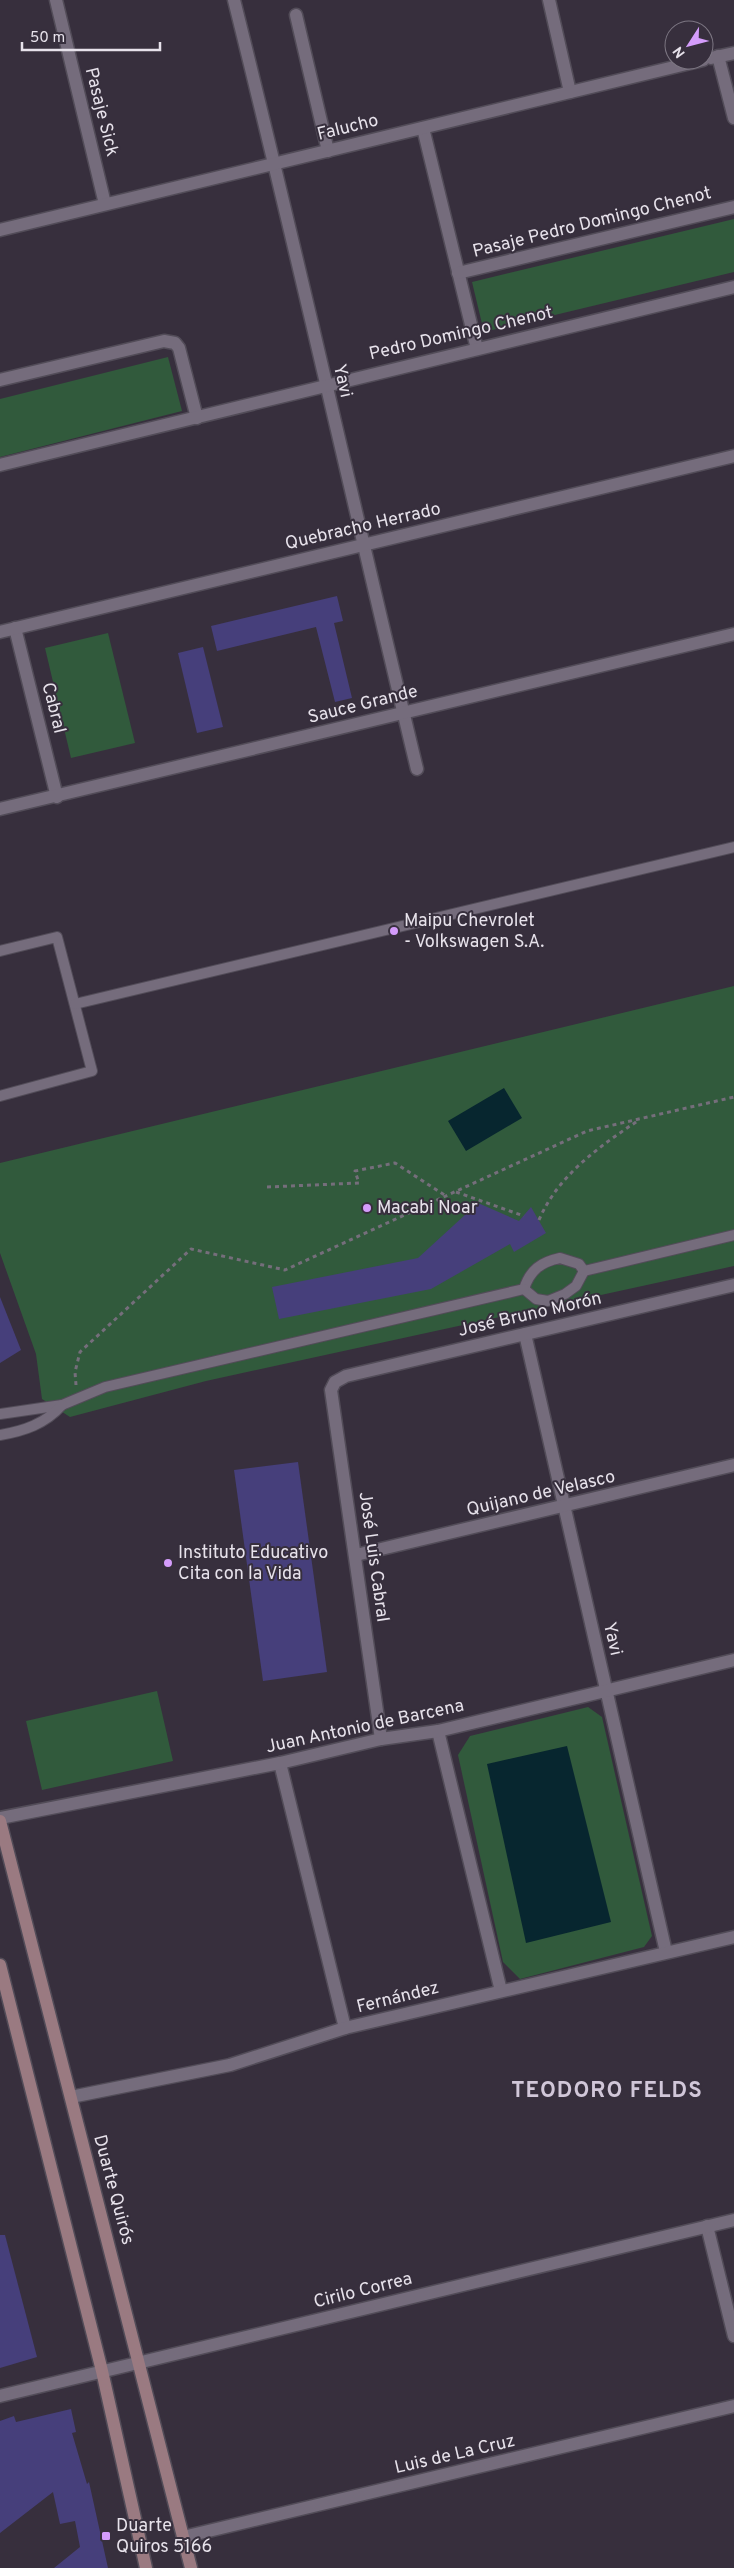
<svg xmlns="http://www.w3.org/2000/svg" width="734" height="2568" viewBox="0 0 734 2568" font-family="Overpass,sans-serif">
	<rect width="100%" height="100%" fill="#372f3d"/>
	<g fill="#315a3c">
		<polygon points="734,219 734,272 484,332 472,282"/>
		<polygon points="168,357 182,411 0,457 0,399"/>
		<polygon points="108,633 135,743 71,758 45,648"/>
		<polygon points="734,986 734,1266 206,1381 70,1417 42,1399 36,1354 0,1253 0,1163"/>
		<polygon points="157,1691 173,1761 42,1790 26,1721"/>
		<polygon points="588,1707 602,1717 652,1936 644,1947 520,1979 503,1962 458,1755 470,1736"/>
	</g>
	<g fill="#07262f">
		<polygon points="504,1088 522,1118 466,1151 448,1121"/>
		<polygon points="567,1746 611,1922 526,1943 487,1764"/>
	</g>
	<g fill="#463f7b">
		<polygon points="337,596 343,621 334,623 352,698 335,702 316,627 217,651 211,626"/>
		<polygon points="203,647 223,727 197,733 178,653"/>
		<polygon points="478,1203 519,1221 531,1207 546,1233 514,1252 510,1244 431,1289 279,1319 272,1287 418,1258"/>
		<polygon points="0,1297 21,1350 0,1363"/>
		<polygon points="298,1462 327,1672 263,1681 234,1470"/>
		<polygon points="0,2235 5,2235 37,2357 0,2368"/>
		<polygon points="71,2409 76,2432 72,2433 87,2484 89,2482 108,2568 54,2568 80,2547 75,2521 60,2524 53,2492 0,2533 0,2421 14,2416 16,2422"/>
	</g>
	<g fill="none" stroke-linecap="round" stroke-linejoin="round">
		<g stroke="#524c58" stroke-width="12">
			<g id="service">
				<polyline points="0,951 57,937 92,1071 0,1096"/>
				<polyline points="75,1004 734,847"/>
				<path d="M560,1258L579,1264L584,1271L576,1286L565,1294L548,1301L536,1299L524,1289C530,1270 541,1262 560,1258Z"/>
				<polyline points="584,1271 734,1235"/>
				<polyline points="0,1414 62,1405 105,1387 524,1289"/>
				<path d="M0,1435C24,1431 45,1424 62,1405"/>
			</g>
		</g>
		<g stroke="#524c58" stroke-width="15">
			<g id="minor">
				<polyline points="56,0 105,204"/>
				<path d="M234,0C298,255 355,513 417,769"/>
				<polyline points="549,0 570,92"/>
				<polyline points="296,15 328,151"/>
				<polyline points="718,56 734,118"/>
				<polyline points="711,58 734,53"/>
				<polyline points="423,128 477,349"/>
				<polyline points="0,230 703,60"/>
				<polyline points="458,273 734,207"/>
				<polyline points="0,380 164,341 175,343 179,348 197,418"/>
				<polyline points="0,465 734,287"/>
				<polyline points="15,628 57,797"/>
				<polyline points="0,632 734,456"/>
				<polyline points="0,809 734,634"/>
				<polyline points="525,1334 666,1952"/>
				<polyline points="356,1555 734,1465"/>
				<polyline points="438,1731 501,1991"/>
				<polyline points="381,1739 331,1390 335,1382 346,1376 734,1285"/>
				<polyline points="280,1763 345,2028"/>
				<polyline points="0,1818 280,1763 381,1739 438,1731 734,1660"/>
				<polyline points="71,2097 230,2065 345,2028 734,1937"/>
				<polyline points="707,2226 734,2336"/>
				<polyline points="0,2396 734,2220"/>
				<polyline points="183,2537 734,2406"/>
			</g>
		</g>
		<g stroke="#524c58" stroke-width="15">
			<g id="secondary">
				<polyline points="0,1821 191,2568"/>
				<polyline points="0,1965 102,2371 146,2568"/>
			</g>
		</g>
		<g stroke="#756e7b" stroke-width="3" stroke-dasharray="4 4" stroke-linecap="butt">
			<polyline points="267,1187 359,1183 355,1171 395,1163 446,1196"/>
			<polyline points="456,1192 524,1216"/>
			<path d="M539,1220C558,1175 600,1146 639,1120"/>
			<polyline points="76,1385 75,1372 80,1352 191,1249 285,1270 587,1131 734,1097"/>
		</g>
		<use href="#service" stroke="#756c7c" stroke-width="10"/>
		<use href="#minor" stroke="#756c7c" stroke-width="12"/>
		<use href="#secondary" stroke="#9a7a81" stroke-width="12"/>
	</g>
	<g fill="#d49cfb" stroke="#372f3d" stroke-width="2">
		<circle cx="394" cy="931" r="5"/>
		<circle cx="367" cy="1208" r="5"/>
		<circle cx="168" cy="1563" r="5"/>
		<rect x="101" y="2531" width="10" height="10" rx="2.5"/>
	</g>
	<g text-anchor="middle" dominant-baseline="central" stroke-width="4" stroke-linejoin="round" paint-order="stroke">
		<g font-size="18" fill="#e7e2eb" stroke="#372f3d">
			<text transform="translate(101 112) rotate(76)">Pasaje Sick</text>
			<text transform="translate(348 128) rotate(-14)">Falucho</text>
			<text transform="translate(592 223) rotate(-14)">Pasaje Pedro Domingo Chenot</text>
			<text transform="translate(461 334) rotate(-13)">Pedro Domingo Chenot</text>
			<text transform="translate(342 381) rotate(77)">Yavi</text>
			<text transform="translate(363 527) rotate(-13)">Quebracho Herrado</text>
			<text transform="translate(363 705) rotate(-14)">Sauce Grande</text>
			<text transform="translate(53 708) rotate(76)">Cabral</text>
			<text transform="translate(530 1315) rotate(-13)">José Bruno Morón</text>
			<text transform="translate(541 1494) rotate(-13)">Quijano de Velasco</text>
			<text transform="translate(373 1557) rotate(82)">José Luis Cabral</text>
			<text transform="translate(612 1639) rotate(77)">Yavi</text>
			<text transform="translate(365 1727) rotate(-12)">Juan Antonio de Barcena</text>
			<text transform="translate(398 1998) rotate(-14)">Fernández</text>
			<text transform="translate(113 2190) rotate(75)">Duarte Quirós</text>
			<text transform="translate(363 2291) rotate(-14)">Cirilo Correa</text>
			<text transform="translate(455 2455) rotate(-13)">Luis de La Cruz</text>
		</g>
		<g font-size="18" fill="#e7e2eb" stroke="#372f3d" text-anchor="start">
			<text x="404" y="921">Maipu Chevrolet<tspan x="404" dy="21">- Volkswagen S.A.</tspan></text>
			<text x="377" y="1208">Macabi Noar</text>
			<text x="178" y="1553">Instituto Educativo<tspan x="178" dy="21">Cita con la Vida</tspan></text>
			<text x="116" y="2526">Duarte<tspan x="116" dy="21">Quiros 5166</tspan></text>
		</g>
		<g font-size="22" font-weight="bold" letter-spacing="1" fill="#d1c7d9" stroke="#372f3d">
			<text x="607" y="2091">TEODORO FELDS</text>
		</g>
	</g>
	<g transform="translate(689 45) rotate(234)"><circle r="24" fill="#372f3d" stroke="#7d7783"/>
	<path d="M0-4L9 19L0 12L-9 19Z" fill="#d49cfb"/>
	<text y="-8" font-size="14" font-weight="bold" text-anchor="middle" fill="#e7e2eb">N</text>
	</g>
	<path d="M22 42v8h138v-8" fill="none" stroke="#e7e2eb" stroke-width="2.5"/>
	<text x="30" y="42" font-size="15" fill="#e7e2eb" stroke="#372f3d" stroke-width="4" paint-order="stroke">50 m</text>
</svg>
